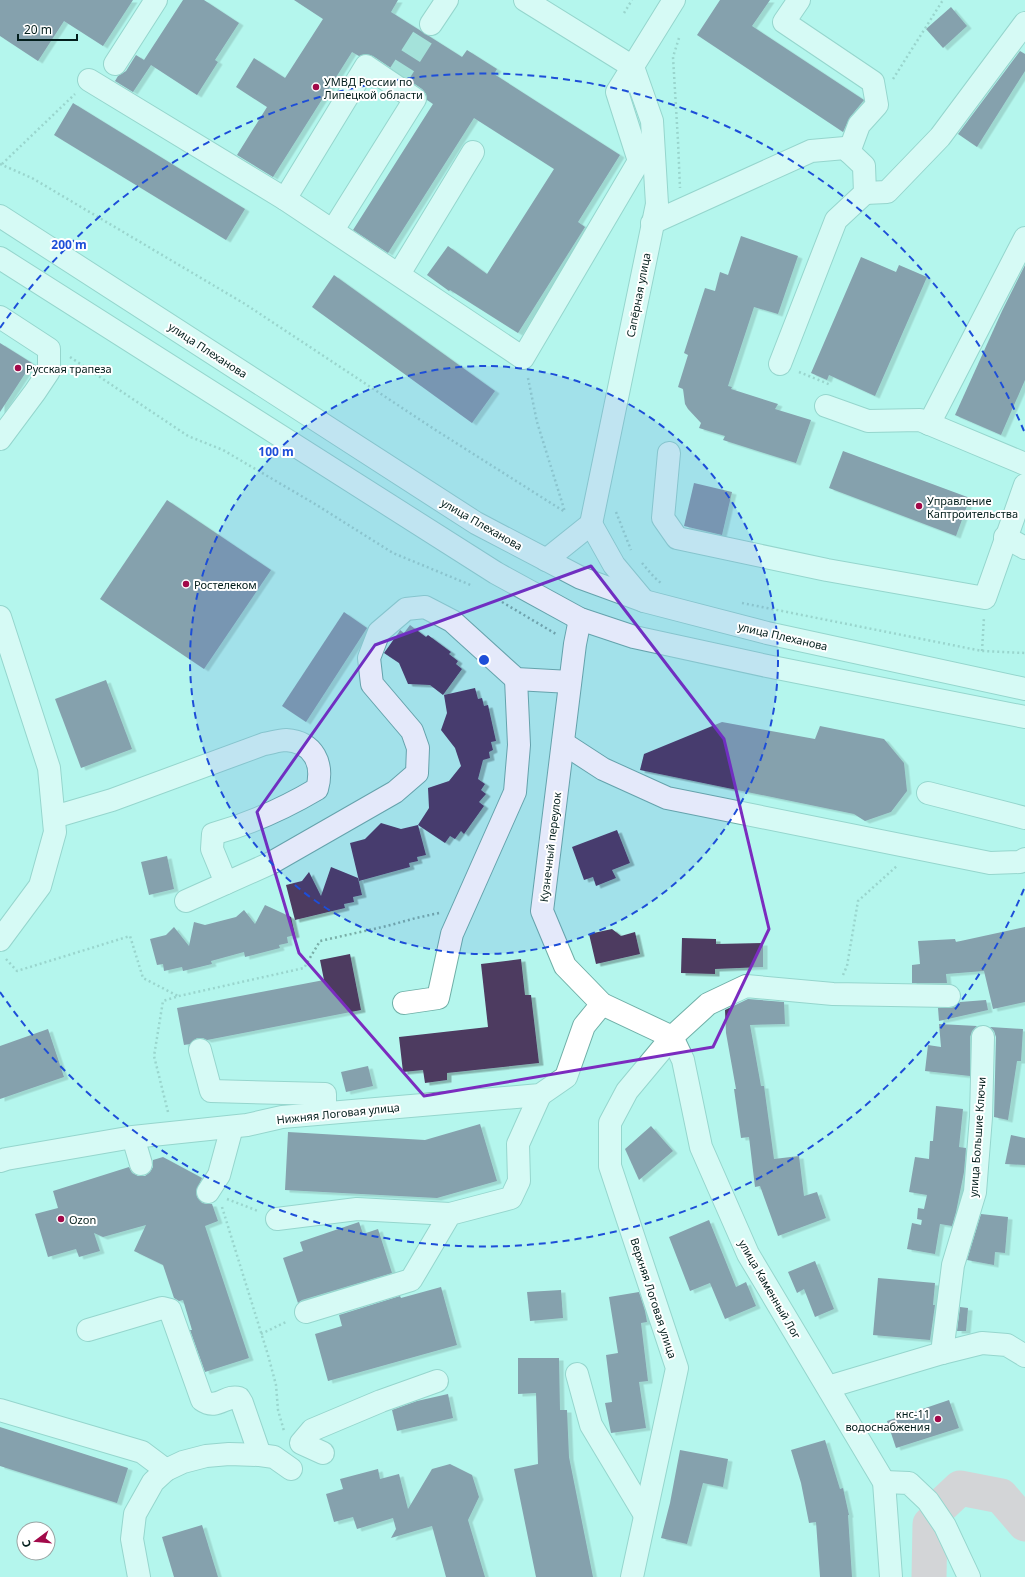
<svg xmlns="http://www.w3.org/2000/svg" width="1025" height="1577" viewBox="0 0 1025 1577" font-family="'Noto Sans',sans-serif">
	<defs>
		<filter id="shadow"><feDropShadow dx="4.5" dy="2.5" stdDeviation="0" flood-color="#0004"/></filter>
	</defs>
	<rect width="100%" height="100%" fill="#b4f6ed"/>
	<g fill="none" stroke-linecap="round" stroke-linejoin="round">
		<g stroke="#f8adbc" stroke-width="35">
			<polyline points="942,1505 960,1488 1001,1496 1025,1524"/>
			<polyline points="929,1577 930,1524"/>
		</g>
	</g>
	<g fill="#4d3a60" filter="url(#shadow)">
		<polygon points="0,0 133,0 103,46 64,21 38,61 0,36"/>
		<polygon points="183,0 204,0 239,23 215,60 218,62 197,95 151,65 133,92 115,81 118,76 126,71 136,55 144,60"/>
		<polygon points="294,0 398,0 391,12 462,57 467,50 497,69 494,74 620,155 578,222 585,227 518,333 450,290 449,291 427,275 448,246 487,274 554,169 474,118 388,253 353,230 433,104 427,100 426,94 422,89 373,56 366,54 359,56 352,52 273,177 237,155 267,107 236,87 254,58 285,78 323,19"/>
		<polygon points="720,0 770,0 752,26 864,100 850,117 843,132 697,35"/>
		<polygon points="951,7 967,26 943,48 926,29"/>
		<polygon points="1020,51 1025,54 1025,71 977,147 958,134"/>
		<polygon points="73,103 245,209 226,240 54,135"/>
		<polygon points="741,236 798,256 778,314 754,307 728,386 732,387 731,389 778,404 775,409 811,420 796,463 723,440 725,436 699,428 701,423 688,409 685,404 683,389 678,387 688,355 684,353 705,288 715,291 720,272 728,275"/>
		<polygon points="861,257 896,272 899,265 927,277 875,396 829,375 827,380 811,373"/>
		<polygon points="1025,265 1025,380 1001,435 955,415 1002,311"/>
		<polygon points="334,275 495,391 472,423 312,307"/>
		<polygon points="0,343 32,363 0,412"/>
		<polygon points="843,451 970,498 956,536 829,488"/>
		<polygon points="694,483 732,492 722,535 684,526"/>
		<polygon points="167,500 271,570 204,669 100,599"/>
		<polygon points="344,612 367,628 306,722 282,706"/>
		<polygon points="410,625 426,637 428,635 451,652 449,654 458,661 456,664 462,669 443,695 430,685 408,684 399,663 384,653 399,632 400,630 404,633"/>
		<polygon points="106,680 132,749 81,768 55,699"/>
		<polygon points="475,688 478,699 482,698 484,706 488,705 496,741 491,742 493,750 489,752 490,758 483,760 478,779 485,784 481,790 486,794 479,802 484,806 464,834 461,831 455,839 450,836 445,843 418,825 429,808 428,788 449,781 461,766 455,748 441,730 447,713 444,695"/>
		<polygon points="722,722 815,739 820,726 884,739 904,763 907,791 891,812 865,821 854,814 640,770 644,754"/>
		<polygon points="381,823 401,829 418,825 426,855 417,857 418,861 409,863 410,867 359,881 350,843 365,839"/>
		<polygon points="617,830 630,863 612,870 616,878 596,886 593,877 584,880 572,847"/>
		<polygon points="167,856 174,889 149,895 141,862"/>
		<polygon points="331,867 358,878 362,895 353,897 354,902 344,904 345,908 295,920 286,885 302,881 309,872 321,896"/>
		<polygon points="265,905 291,917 295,935 287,937 288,943 279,945 280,948 245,957 244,952 211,961 212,964 183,971 182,967 164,971 163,964 157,965 150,939 166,935 174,927 189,946 194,922 205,925 236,917 244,910 255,924"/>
		<polygon points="1025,927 1025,1002 993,1009 984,971 946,974 947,983 912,983 912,965 920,964 918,941 955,939 956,942"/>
		<polygon points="612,929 621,936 635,932 640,954 596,964 589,934"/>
		<polygon points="682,938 716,939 716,944 763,943 763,967 715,969 715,974 681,973"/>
		<polygon points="350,954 361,1010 207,1040 203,1038 197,1038 190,1044 184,1045 177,1008 324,980 320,960"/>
		<polygon points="521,959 525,995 531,995 539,1063 447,1073 447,1080 425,1083 423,1070 403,1072 399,1037 488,1027 481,964"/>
		<polygon points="748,999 784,1002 785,1024 750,1025 761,1086 764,1086 774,1159 799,1156 804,1196 817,1192 826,1218 778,1236 760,1186 755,1187 749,1137 741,1138 734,1089 736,1089 726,1033 725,1010"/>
		<polygon points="986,1000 988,1010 939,1021 938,1008 955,1007 960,1002"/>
		<polygon points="939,1024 977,1026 972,1031 970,1037 970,1076 925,1071 928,1045 941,1047"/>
		<polygon points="990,1027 1023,1029 1021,1061 1017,1061 1008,1120 994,1117 996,1037 994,1031"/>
		<polygon points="48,1029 64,1077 0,1099 0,1046"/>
		<polygon points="368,1066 373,1086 346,1092 341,1072"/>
		<polygon points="936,1106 963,1109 959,1147 966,1148 964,1172 956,1212 952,1226 940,1224 935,1254 907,1249 912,1223 921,1225 922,1220 917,1219 918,1208 924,1209 927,1195 909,1192 915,1157 929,1159 930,1141 933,1141"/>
		<polygon points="480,1124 497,1181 437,1198 285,1190 288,1132 425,1140"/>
		<polygon points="651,1126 673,1151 639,1180 625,1149"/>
		<polygon points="1011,1135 1025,1138 1025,1165 1005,1164"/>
		<polygon points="163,1157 202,1178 196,1191 197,1197 202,1203 207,1204 212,1204 218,1221 205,1226 249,1358 205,1372 190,1330 192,1330 183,1300 179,1301 174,1298 163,1265 134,1251 146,1225 103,1237 94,1233 100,1251 79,1257 76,1249 48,1257 35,1214 58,1208 53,1191 129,1167 132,1173 138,1176 145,1176 150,1172 153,1167 153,1160"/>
		<polygon points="981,1214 1008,1217 1005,1253 995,1252 994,1265 967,1260"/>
		<polygon points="709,1220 736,1287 746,1282 756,1306 725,1319 710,1283 690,1291 669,1237"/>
		<polygon points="359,1222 363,1234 378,1229 392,1273 302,1300 298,1303 283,1258 303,1251 300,1242"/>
		<polygon points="815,1261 834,1309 815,1317 804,1289 797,1293 788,1272"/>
		<polygon points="878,1278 935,1283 933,1305 935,1305 930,1340 873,1335"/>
		<polygon points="441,1287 457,1345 328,1381 315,1334 342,1326 339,1315 400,1296 401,1298"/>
		<polygon points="561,1290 563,1318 530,1321 527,1292"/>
		<polygon points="639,1292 645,1311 647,1322 641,1323 648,1381 639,1382 646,1428 611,1433 605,1403 612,1402 606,1355 618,1353 609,1297"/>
		<polygon points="960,1307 968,1308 966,1331 957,1331"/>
		<polygon points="518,1358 559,1358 560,1410 567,1410 569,1457 593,1577 536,1577 514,1469 538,1464 536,1393 518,1394"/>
		<polygon points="448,1394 453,1418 397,1431 392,1410 417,1401"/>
		<polygon points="949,1400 959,1428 896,1448 887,1421"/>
		<polygon points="0,1427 128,1468 117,1503 0,1466"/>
		<polygon points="825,1440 840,1489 843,1488 849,1515 848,1515 852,1577 820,1577 816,1522 809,1523 801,1483 791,1450"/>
		<polygon points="680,1450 728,1459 723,1487 703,1483 687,1544 661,1538 670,1503"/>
		<polygon points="450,1464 472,1475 479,1497 468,1520 485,1577 446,1577 432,1526 391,1538 396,1529 393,1518 357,1529 353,1517 334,1522 326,1494 343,1489 340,1479 378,1469 380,1479 399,1474 408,1509 432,1469"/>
		<polygon points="202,1525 218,1577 174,1577 162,1537"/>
	</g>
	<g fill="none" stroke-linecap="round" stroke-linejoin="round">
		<polyline stroke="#91cbc3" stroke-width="22" stroke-dasharray="22 11" stroke-linecap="butt" points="393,84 431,24"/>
		<g stroke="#6fafa7" stroke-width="24">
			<g id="minor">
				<polyline points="525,0 633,67"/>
				<polyline points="799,0 784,22 873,82 877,105 859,125 849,152"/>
				<polyline points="431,24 447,0"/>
				<polyline points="115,64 156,0"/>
				<polyline points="89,80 285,199 523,358 639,161 617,92 674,0"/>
				<polyline points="865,193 887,192 940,137 1025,23"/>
				<polyline points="285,199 366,66 415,99 333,230"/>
				<polyline points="652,223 811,151 845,148 864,166 865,193 836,220 780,364"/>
				<polyline points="399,274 473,152"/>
				<polyline points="0,317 49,349 49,371 35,392 0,439"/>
				<polyline points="826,406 868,421 920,420 1025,464"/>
				<polyline points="929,424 1025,238"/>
				<polyline points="669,453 663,518 677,538 827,570 985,598 1025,485"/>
				<polyline points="591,524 614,565 644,601"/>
				<polyline points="1005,537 1025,548"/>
				<polyline points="546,560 591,524 657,204 652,121 633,67"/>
				<polyline points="0,617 49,768 55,832 40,886 0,940"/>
				<polyline points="580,619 575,644 542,911 565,966 602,1004 672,1037"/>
				<polyline points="563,743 603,769 667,798 990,863 1020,862 1025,859"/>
				<polyline points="928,793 1025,818"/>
				<path d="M54,817L112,800L264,744C271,743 279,740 286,740C314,742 324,764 317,789C285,808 249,824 213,834L212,849L226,883"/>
				<polyline points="186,901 271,863 395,792 417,773 418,748 412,731 372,684 369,658 379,632 406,609 425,607 452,621 516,679 570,682"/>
				<polyline points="404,1003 438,998 452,934 515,792 519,745 516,679"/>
				<polyline points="672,1037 683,1060 701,1147 748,1254 884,1482 891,1577"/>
				<polyline points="200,1050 211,1091 325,1094 325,1113"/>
				<polyline points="133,1137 141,1164"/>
				<polyline points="0,1161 6,1159 133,1137 247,1125 282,1117 540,1095 566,1077 584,1026 602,1004"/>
				<polyline points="208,1192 219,1175 232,1127"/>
				<polyline points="277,1219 357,1209 450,1214"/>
				<polyline points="306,1312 411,1280 450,1214 511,1198 519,1181 518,1144 540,1095"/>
				<path d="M88,1330L162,1308L170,1310L202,1400C217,1411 226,1394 239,1398L242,1403L260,1455"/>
				<polyline points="942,1353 953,1265 975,1192 981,1117 983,1037"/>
				<polyline points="577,1374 591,1425 645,1515"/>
				<polyline points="828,1387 942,1353 982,1343 1007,1345 1025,1356"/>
				<polyline points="0,1410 142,1452 166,1470"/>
				<polyline points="323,1453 301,1443 312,1430 381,1401 437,1381"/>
				<polyline points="884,1482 909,1483 928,1501 945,1526 969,1577"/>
				<polyline points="139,1577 132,1539 135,1514 153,1482 166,1470 183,1462 206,1456 229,1454 260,1455 274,1457 291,1469"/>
				<polyline points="632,1577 677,1368 610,1166 610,1123 627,1091 672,1037 708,1004 746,986 833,994 949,996"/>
			</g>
		</g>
		<g stroke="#6fafa7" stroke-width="24">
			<g id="major">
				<polyline points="0,216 476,523 581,578 644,601 767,633 1025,689"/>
				<polyline points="0,258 496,573 580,619 634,637 767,666 1025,717"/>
			</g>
		</g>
		<g stroke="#79aea7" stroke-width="2.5" stroke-dasharray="2 3" stroke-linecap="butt">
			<polyline points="624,13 632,0"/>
			<polyline points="679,38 673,57 678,141 680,188"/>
			<polyline points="893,79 943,0"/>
			<polyline points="0,164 32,178 245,304 434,429 565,512"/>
			<polyline points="2,164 75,94"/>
			<polyline points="70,357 188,436 223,450 315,504 393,553 473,586"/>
			<polyline points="799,372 831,385"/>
			<polyline points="528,378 537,422 565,512"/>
			<polyline points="616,512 631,550"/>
			<polyline points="642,563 654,577 662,584"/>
			<polyline points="502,602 556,634"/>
			<polyline points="742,603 982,651 1025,653"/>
			<polyline points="982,651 984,617"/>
			<polyline points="6,959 17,971 130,936 143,978 178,996"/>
			<polyline points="843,975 847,966 858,901 898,865"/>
			<polyline points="168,1112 154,1056 163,1001 179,996 304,968 320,941 387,926 416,918 439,913"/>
			<polyline points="227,1199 258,1211"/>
			<polyline points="222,1207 268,1355 276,1385 278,1410 284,1431"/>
			<polyline points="261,1334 288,1321"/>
		</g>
		<use href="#minor" stroke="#fff" stroke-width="22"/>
		<use href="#major" stroke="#fff" stroke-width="22"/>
	</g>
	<path d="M0 0H1025V1577H0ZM591,566L724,739L769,929L713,1047L424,1096L299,953L257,812L375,645Z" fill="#b4f6ed" fill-opacity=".55" fill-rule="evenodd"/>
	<path fill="none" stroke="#7b2cbf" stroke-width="3" stroke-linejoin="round" d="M591,566L724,739L769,929L713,1047L424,1096L299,953L257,812L375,645Z"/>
	<circle cx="484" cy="660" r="294" fill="#1d4ed8" fill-opacity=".12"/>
	<g fill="none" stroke="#1d4ed8" stroke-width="2" stroke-dasharray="7 5">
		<circle cx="484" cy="660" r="294"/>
		<path d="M1024 889A587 587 0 0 1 0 992M0 328A587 587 0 0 1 1024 431"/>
	</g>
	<g fill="#a20949" stroke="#fff" stroke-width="1.5">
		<circle cx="316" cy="87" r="4"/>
		<circle cx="18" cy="368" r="4"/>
		<circle cx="919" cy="506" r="4"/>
		<circle cx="186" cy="584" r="4"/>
		<circle cx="61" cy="1219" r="4"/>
		<circle cx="938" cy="1419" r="4"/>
	</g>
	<g text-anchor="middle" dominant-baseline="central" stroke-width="4" stroke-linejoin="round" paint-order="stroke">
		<g font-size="11" fill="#031e1c" stroke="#fff" text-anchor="start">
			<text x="324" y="81">УМВД России по<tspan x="324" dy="13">Липецкой области</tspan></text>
			<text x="26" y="368">Русская трапеза</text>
			<text x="927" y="500">Управление<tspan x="927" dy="13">Каптроительства</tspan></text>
			<text x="194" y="584">Ростелеком</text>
			<text x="69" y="1219">Ozon</text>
			<text x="930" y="1413" text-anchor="end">кнс-11<tspan x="930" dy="13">водоснабжения</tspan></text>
		</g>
		<g font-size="11" fill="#031e1c" stroke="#fff">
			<text transform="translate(638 295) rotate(-79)">Сапёрная улица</text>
			<text transform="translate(208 350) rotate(33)">улица Плеханова</text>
			<text transform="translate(482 524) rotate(30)">улица Плеханова</text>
			<text transform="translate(783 636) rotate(13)">улица Плеханова</text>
			<text transform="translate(550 847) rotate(-83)">Кузнечный переулок</text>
			<text transform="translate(338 1113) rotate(-6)">Нижняя Логовая улица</text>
			<text transform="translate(977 1137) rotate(-86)">улица Большие Ключи</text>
			<text transform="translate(770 1289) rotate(60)">улица Каменный Лог</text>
			<text transform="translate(654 1298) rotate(72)">Верхняя Логовая улица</text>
		</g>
	</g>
	<circle cx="484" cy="660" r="6" fill="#1d4ed8" stroke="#fff" stroke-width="2"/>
	<g font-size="12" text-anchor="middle" font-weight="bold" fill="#1d4ed8" stroke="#fff" stroke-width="4" stroke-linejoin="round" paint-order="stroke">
		<text x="69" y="249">200 m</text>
		<text x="276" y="456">100 m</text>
	</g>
	<g transform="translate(36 1541) rotate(254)"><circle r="19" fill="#ffffff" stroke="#9aa5a4"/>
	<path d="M0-3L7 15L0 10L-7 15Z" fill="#a20949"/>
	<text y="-6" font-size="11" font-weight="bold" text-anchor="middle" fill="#031e1c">С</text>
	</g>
	<path d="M18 34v6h59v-6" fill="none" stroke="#031e1c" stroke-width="2"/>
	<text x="24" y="34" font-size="12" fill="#031e1c" stroke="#ffffff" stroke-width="3" paint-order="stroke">20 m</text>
</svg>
